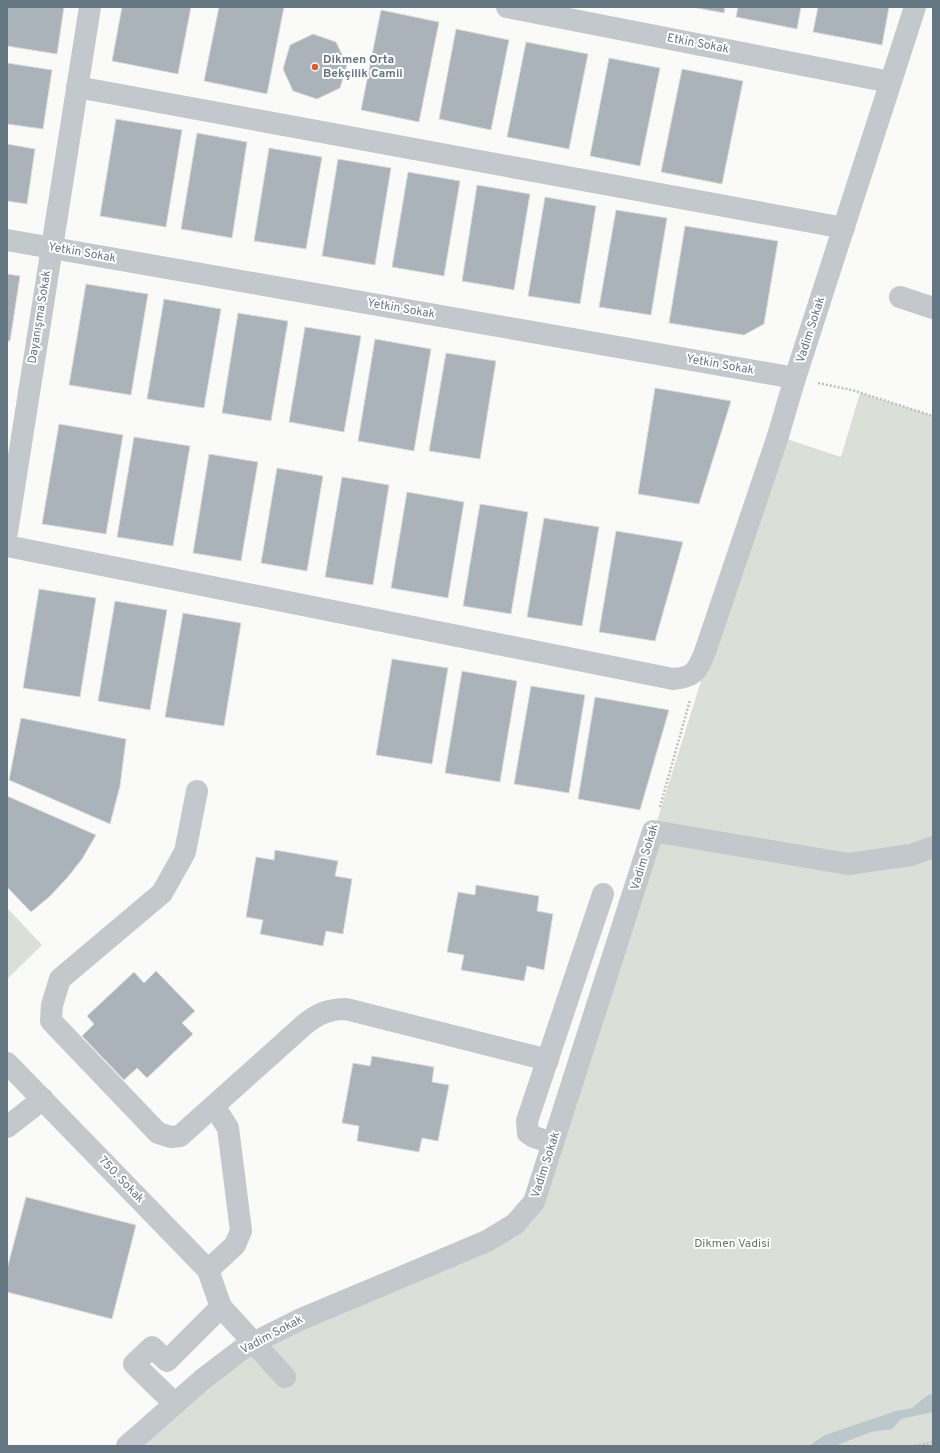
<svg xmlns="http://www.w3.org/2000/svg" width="940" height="1453" viewBox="0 0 940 1453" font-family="Overpass,sans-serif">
	<rect width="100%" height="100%" fill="#fafaf8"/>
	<g fill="#dadfd7">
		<polygon points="860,393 933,416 933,1446 127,1446 203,1379 515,1225 647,853 778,436 841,457"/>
		<polygon points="7,908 42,945 7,979"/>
	</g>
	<polygon fill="#bbc7cb" points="933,1393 933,1412 901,1419 892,1429 871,1432 835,1446 809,1446 825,1435 896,1411 912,1408 928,1395"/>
	<g fill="#aab3b9" stroke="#dcdcda">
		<polygon points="7,7 64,7 57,54 7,46"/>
		<polygon points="122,7 191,7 178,74 112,61"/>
		<polygon points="219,7 284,7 267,94 204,81"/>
		<polygon points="692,7 725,7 724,13"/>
		<polygon points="738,7 801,7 797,29 736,17"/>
		<polygon points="818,7 889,7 882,45 813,32"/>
		<polygon points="381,10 439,22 419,122 361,110"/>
		<polygon points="456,29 509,40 491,130 439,119"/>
		<polygon points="313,34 336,42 347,65 340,88 317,99 293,91 283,69 290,45"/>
		<polygon points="526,42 588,54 569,149 507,137"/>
		<polygon points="609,58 660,68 640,166 590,156"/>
		<polygon points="7,63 52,70 43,129 7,124"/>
		<polygon points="682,69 743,81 722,184 661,172"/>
		<polygon points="116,119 182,130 166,227 100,216"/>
		<polygon points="197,133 247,142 232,238 181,229"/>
		<polygon points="7,144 35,149 27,204 7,201"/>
		<polygon points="269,148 322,157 306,249 254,241"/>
		<polygon points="338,159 391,168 375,265 322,256"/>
		<polygon points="408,172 460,181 444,276 392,267"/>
		<polygon points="477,185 530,194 514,290 462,281"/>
		<polygon points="545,197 596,206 580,304 528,296"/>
		<polygon points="616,210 667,218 651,315 599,307"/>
		<polygon points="685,226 778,241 764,324 744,335 669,323"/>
		<polygon points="7,274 20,276 10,341 7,341"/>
		<polygon points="86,284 148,294 131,395 69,385"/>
		<polygon points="164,299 221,309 204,408 147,399"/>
		<polygon points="238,313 288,321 271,421 222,413"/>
		<polygon points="305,327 361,336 344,432 289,422"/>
		<polygon points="375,339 431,349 414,451 358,441"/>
		<polygon points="446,353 496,361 480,459 429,451"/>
		<polygon points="655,388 731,401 699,504 638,494"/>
		<polygon points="59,424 123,435 106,534 42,524"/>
		<polygon points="134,437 190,446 173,546 117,537"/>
		<polygon points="209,454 258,462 241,561 193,553"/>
		<polygon points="277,468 323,476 307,571 261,563"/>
		<polygon points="342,477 389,485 373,585 325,577"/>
		<polygon points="407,492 464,502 448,598 391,588"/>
		<polygon points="480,504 528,512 511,614 463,606"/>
		<polygon points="544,518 599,527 582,626 527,617"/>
		<polygon points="616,531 683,542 655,641 599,632"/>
		<polygon points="39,589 96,598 80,697 23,688"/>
		<polygon points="115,601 167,610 150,710 98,701"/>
		<polygon points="183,613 241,623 224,726 165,717"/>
		<polygon points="392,659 448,668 432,764 376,755"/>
		<polygon points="462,671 517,681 500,782 445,773"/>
		<polygon points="531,686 585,695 569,793 514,784"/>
		<polygon points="595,697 669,710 640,810 578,799"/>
		<polygon points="21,718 126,739 120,786 110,824 9,780"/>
		<polygon points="7,796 96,835 82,859 67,878 49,897 31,912 7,887"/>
		<polygon points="275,850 338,861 335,876 352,879 343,934 326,931 323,946 260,934 263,920 246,917 256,857 274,860"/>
		<polygon points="476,885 539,896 537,911 553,914 544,970 527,966 524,981 461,970 464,955 447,952 458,892 475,895"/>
		<polygon points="156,971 195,1011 182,1023 193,1034 147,1078 137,1068 124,1080 82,1036 94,1024 87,1016 134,972 144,983"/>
		<polygon points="372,1056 434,1067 432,1082 449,1085 438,1141 422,1138 419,1152 357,1141 359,1126 342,1123 353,1063 370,1066"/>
		<polygon points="26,1197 136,1225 112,1319 7,1292 7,1269"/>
	</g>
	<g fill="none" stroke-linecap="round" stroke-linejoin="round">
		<g stroke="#bbbfc2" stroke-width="2.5" stroke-dasharray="2 2" stroke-linecap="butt">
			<polyline points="818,383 852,390 933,416"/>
			<polyline points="660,807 690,700"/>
			<polyline points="915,1446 933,1442"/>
		</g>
		<g stroke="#c3c8cc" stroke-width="22">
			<polyline points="507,7 890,82"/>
			<polyline points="77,87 844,228"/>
			<polyline points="7,240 795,378"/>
			<polyline points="900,297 933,308"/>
			<polyline points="7,532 90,7"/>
			<path d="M7,546L673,679C694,677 697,672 705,652L778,436L795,378L915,7"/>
			<path d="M197,791L185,852L162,893L60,979L52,1005L51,1021L158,1133L171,1137L180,1136L304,1025C317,1014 329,1009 346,1009L548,1060"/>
			<polyline points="7,1063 208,1270 221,1307 167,1361 152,1347 134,1364 174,1403"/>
			<polyline points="7,1127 43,1099"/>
			<polyline points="553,1143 534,1137 528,1133 527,1121 603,894"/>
			<polyline points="208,1270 235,1245 241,1231 228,1128 214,1106"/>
			<polyline points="127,1446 203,1379 245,1347 299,1320 487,1241 515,1224 534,1202 653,831 848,864 911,855 933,847"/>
		</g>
		<polyline stroke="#c3c8cc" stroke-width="22" points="221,1307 285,1377"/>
	</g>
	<circle fill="#e4572e" stroke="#fff" stroke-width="1.5" cx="315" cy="67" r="4"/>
	<g text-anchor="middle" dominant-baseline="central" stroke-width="4" stroke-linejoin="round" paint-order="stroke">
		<g font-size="12" fill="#657683" stroke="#fff">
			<text transform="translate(698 44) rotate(11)">Etkin Sokak</text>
			<text transform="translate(82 253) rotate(10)">Yetkin Sokak</text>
			<text transform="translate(401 309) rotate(10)">Yetkin Sokak</text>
			<text transform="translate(40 317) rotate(-81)">Dayanışma Sokak</text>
			<text transform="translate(811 330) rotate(-72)">Vadim Sokak</text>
			<text transform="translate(720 365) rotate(10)">Yetkin Sokak</text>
			<text transform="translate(645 857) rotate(-73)">Vadim Sokak</text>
			<text transform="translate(546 1165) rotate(-72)">Vadim Sokak</text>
			<text transform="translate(121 1180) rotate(46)">750. Sokak</text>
			<text transform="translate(272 1335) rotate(-28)">Vadim Sokak</text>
		</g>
		<g font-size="12" font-weight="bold" fill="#657683" stroke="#fff" text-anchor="start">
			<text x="323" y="60">Dikmen Orta<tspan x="323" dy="14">Bekçilik Camii</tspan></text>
		</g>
		<g font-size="12" fill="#687a64" stroke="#fff">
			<text x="732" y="1244">Dikmen Vadisi</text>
		</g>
	</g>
	<rect width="940" height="1453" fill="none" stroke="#657683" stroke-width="16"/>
</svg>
